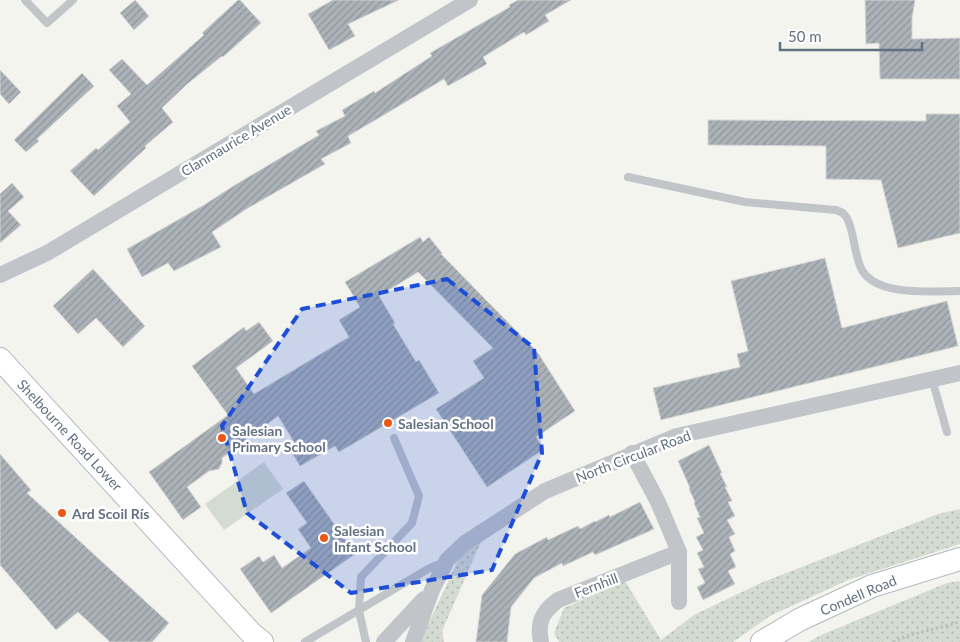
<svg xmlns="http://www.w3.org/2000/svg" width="960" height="642" viewBox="0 0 960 642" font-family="Lato,sans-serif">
	<defs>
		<pattern id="grass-dots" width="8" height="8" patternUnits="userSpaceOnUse" patternTransform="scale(1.25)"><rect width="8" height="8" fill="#d4dbd0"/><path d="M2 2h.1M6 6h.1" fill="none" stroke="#afb6ae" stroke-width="1.8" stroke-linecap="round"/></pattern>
		<pattern id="building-hatch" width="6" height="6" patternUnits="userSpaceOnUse" patternTransform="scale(1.25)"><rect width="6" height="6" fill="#abb2b8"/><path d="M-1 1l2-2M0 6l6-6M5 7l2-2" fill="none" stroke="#8f959b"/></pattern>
	</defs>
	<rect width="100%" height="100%" fill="#f4f4ef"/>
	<g fill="url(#grass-dots)">
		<polygon points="960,509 960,544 848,580 770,616 733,642 559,642 554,633 564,608 625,581 661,640 694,615 763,582 938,514"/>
		<polygon points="484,535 442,631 444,642 422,642 424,633 464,548"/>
		<polygon points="960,581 960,642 809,642 821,635 947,583"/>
	</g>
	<polygon fill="#d4dbd0" points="264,462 283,489 224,530 205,504"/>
	<g fill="url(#building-hatch)" stroke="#d5d5d2">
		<polygon points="135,0 149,16 134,30 120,13"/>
		<polygon points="238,0 240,0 261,23 223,57 222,56 186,85 162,108 173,122 145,146 146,148 94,196 70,171 96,148 98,150 130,122 117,106 131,94 109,70 122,59 147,85 204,35 202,33"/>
		<polygon points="333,0 399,0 348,24 355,36 329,50 308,14"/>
		<polygon points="518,0 571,0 545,15 549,21 526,35 524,32 483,57 487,64 448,86 444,79 372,122 348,136 351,143 321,159 325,164 248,208 212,232 221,247 174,271 168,263 142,277 127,249 204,205 235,185 319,135 316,131 345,116 342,110 374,91 375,93 432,56 430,53 510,7 509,5"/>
		<polygon points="865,0 915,0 912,18 912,39 960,38 960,79 880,79 879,43 866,44"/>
		<polygon points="0,70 21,92 9,104 0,94"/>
		<polygon points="82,73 94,86 37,139 39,141 26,152 14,140"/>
		<polygon points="926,114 960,114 960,233 898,248 881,180 826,179 826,146 708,145 708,120 926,121"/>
		<polygon points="12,183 24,197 8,211 21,225 0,243 0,194"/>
		<polygon points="420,237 423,242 429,237 442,253 441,254 538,353 575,411 536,437 544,449 487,487 436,409 484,378 473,361 493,348 418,272 379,296 395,323 393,324 416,362 419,360 439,393 339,452 335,446 300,466 290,449 296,445 278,416 222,458 222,463 219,469 209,471 187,487 201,507 183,520 149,472 228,415 192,366 244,327 246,331 259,322 273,341 236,368 254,394 349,337 339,320 360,307 345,282"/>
		<polygon points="825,258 842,328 947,301 958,346 661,420 653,388 740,367 737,354 748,351 731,281"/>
		<polygon points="93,269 145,326 123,347 96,318 78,334 53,306"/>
		<polygon points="709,445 722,473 720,473 727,487 725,487 732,501 728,502 735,516 727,520 735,534 729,537 735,551 730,554 736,567 728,571 735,584 703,600 697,587 705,583 698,569 704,567 697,553 703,550 696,537 704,533 697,518 700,517 694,503 695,502 689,489 690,488 678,461"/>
		<polygon points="0,454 31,490 27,493 169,623 152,642 110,642 78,612 56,630 0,565"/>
		<polygon points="304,481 355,554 271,613 240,569 259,556 263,562 274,555 282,568 311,548 298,529 307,523 286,493"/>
		<polygon points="640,502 654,529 595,555 593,552 563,566 562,563 534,578 511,607 507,642 476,642 482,595 515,554 547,537 548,540 578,526 580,529 595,521 595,522 609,515 610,517"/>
	</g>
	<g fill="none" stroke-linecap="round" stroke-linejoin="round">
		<g stroke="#b3b8bd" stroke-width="24">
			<g id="secondary">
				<polyline points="0,359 251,633 262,642"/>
				<polyline points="762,642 799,620 872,586 960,559"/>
			</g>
		</g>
		<polyline stroke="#bdbec0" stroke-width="3" stroke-dasharray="2.5 2.5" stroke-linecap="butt" points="893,642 907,636 960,622"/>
		<g stroke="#c1c4c8" stroke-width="8">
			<polyline points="25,0 47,23 73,0"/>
			<path d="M628,177L745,202L836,210L843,213L847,218C855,234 854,256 862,270C877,297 933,291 960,291"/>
			<polyline points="932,379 947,432"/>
			<polyline points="305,642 428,569 444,562"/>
			<polyline points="366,642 359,611 361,577 412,523 419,496 394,438"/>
		</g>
		<g stroke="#c1c4c8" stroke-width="16">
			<polyline points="0,275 47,253 470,0"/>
			<polyline points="632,453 658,502 679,552 679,602"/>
			<polyline points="384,642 424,599"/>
			<polyline points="413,642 432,590 447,560 465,543 545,491 677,436 960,373"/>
			<path d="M541,642C537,622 542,612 558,600L679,552"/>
		</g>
		<use href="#secondary" stroke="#fff" stroke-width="22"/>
	</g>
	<path fill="#1d4ed8" fill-opacity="0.2" stroke="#1d4ed8" stroke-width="4" stroke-dasharray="10 6" stroke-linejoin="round" d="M447,279L534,348L542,453L492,570L351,593L247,513L222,426L302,309Z"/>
	<g fill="#ee5615" stroke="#fff" stroke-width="2">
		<circle cx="388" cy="423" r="5"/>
		<circle cx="222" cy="438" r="5"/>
		<circle cx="62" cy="513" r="5"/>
		<circle cx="324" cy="538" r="5"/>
	</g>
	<g text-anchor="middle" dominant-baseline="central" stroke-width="5" stroke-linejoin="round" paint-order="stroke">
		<g font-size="14" fill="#617182" stroke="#fff">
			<text transform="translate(236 140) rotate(-31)">Clanmaurice Avenue</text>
			<text transform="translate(70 435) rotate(47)">Shelbourne Road Lower</text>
			<text transform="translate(633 456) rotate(-21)">North Circular Road</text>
			<text transform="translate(596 585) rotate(-21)">Fernhill</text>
			<text transform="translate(858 595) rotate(-23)">Condell Road</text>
		</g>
		<g font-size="14" font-weight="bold" fill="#617182" stroke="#fff" text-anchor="start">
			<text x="398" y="423">Salesian School</text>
			<text x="232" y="430">Salesian<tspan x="232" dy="16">Primary School</tspan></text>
			<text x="72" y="513">Ard Scoil Rís</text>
			<text x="334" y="530">Salesian<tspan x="334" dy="16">Infant School</tspan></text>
		</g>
	</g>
	<path d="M780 42v8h142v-8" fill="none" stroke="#617182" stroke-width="2.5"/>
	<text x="788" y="42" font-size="15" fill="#617182" stroke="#ffffff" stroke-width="4" paint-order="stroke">50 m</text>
</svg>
